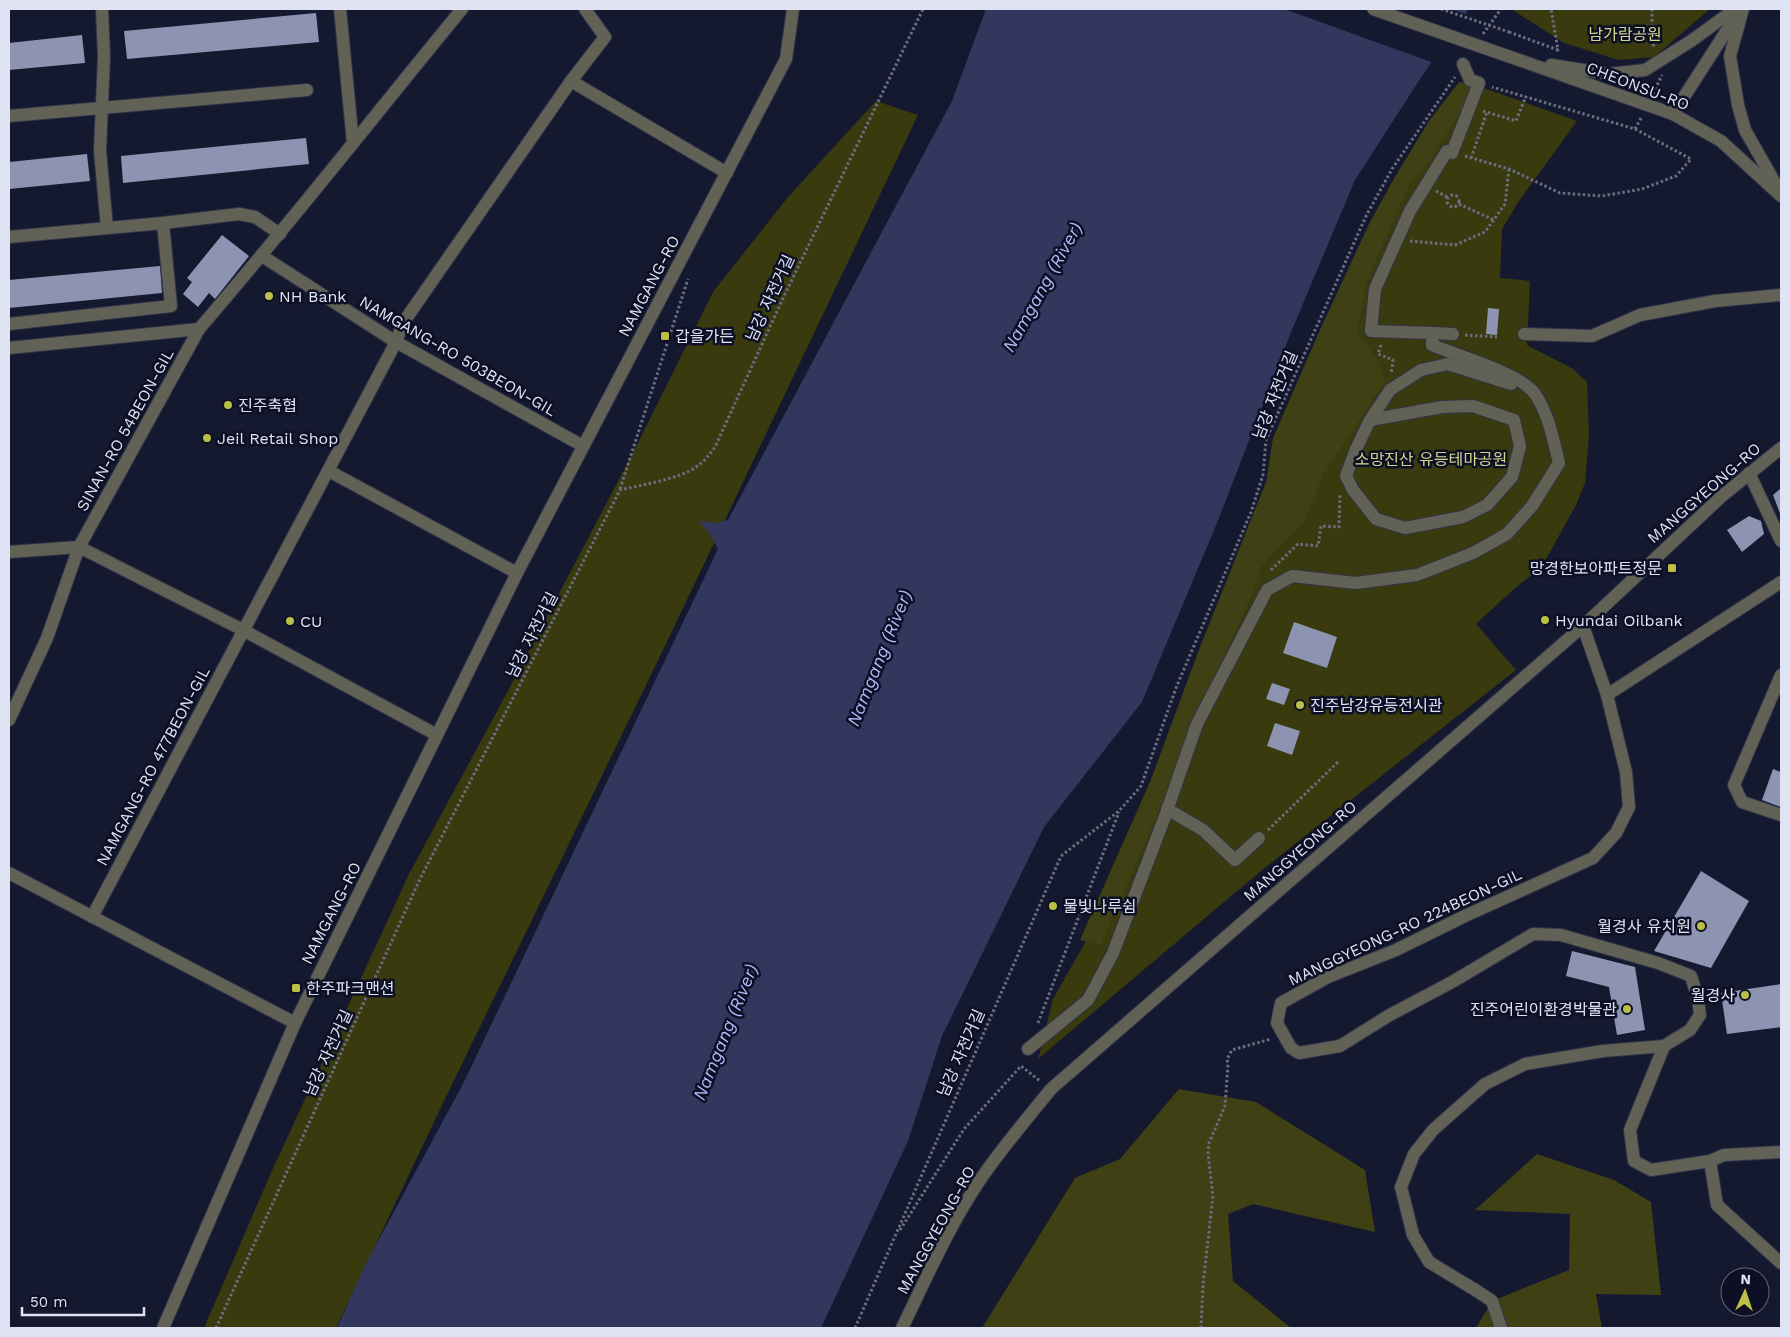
<svg xmlns="http://www.w3.org/2000/svg" width="1790" height="1337" viewBox="0 0 1790 1337" font-family="'Work Sans','Noto Sans KR',sans-serif">
	<rect width="100%" height="100%" fill="#15192f"/>
	<g fill="#393a0e">
		<polygon points="1511,9 1710,9 1654,57 1619,60 1564,43"/>
		<polygon points="1478,86 1577,121 1519,201 1502,229 1500,278 1530,281 1527,345 1573,369 1587,382 1589,435 1585,483 1576,505 1541,568 1515,588 1476,624 1516,670 1262,870 1038,1059 1053,999 1119,883 1408,158"/>
		<polygon points="876,101 918,115 663,650 443,1103 336,1328 204,1328 270,1175 409,874 509,689 637,445 713,292 788,197"/>
	</g>
	<g fill="#3f4013">
		<polygon points="1459,82 1473,84 1472,93 1431,159 1409,185 1367,281 1357,330 1380,364 1385,381 1323,475 1304,522 1262,565 1253,592 1195,720 1171,783 1101,945 1080,940 1150,782 1200,647 1266,482 1273,438 1319,332 1369,224 1396,175 1429,121"/>
		<polygon points="1179,1089 1256,1102 1365,1170 1375,1232 1253,1204 1228,1214 1233,1281 1291,1328 982,1328 1075,1178 1120,1159"/>
		<polygon points="1537,1154 1614,1180 1651,1202 1661,1295 1596,1294 1602,1328 1476,1328 1492,1301 1569,1270 1570,1214 1475,1210"/>
	</g>
	<polygon fill="#32385d" points="986,9 1469,9 1422,76 1355,180 1291,332 1219,518 1142,702 1044,827 942,1036 908,1141 821,1328 337,1328 364,1267 463,1084 718,549 710,534 699,521 716,523 728,520 952,101"/>
	<polygon fill="#15192f" points="1284,9 1451,9 1468,15 1434,63"/>
	<g fill="#8d94b2">
		<polygon points="316,13 319,42 127,59 124,31"/>
		<polygon points="82,35 85,63 9,70 9,43"/>
		<polygon points="306,138 309,164 123,183 121,156"/>
		<polygon points="87,154 90,181 9,189 9,162"/>
		<polygon points="222,235 249,256 215,299 209,293 198,307 183,294 192,282 187,278"/>
		<polygon points="160,266 162,293 9,308 9,280"/>
		<polygon points="1488,308 1499,309 1497,335 1486,334"/>
		<polygon points="1781,488 1781,516 1773,495"/>
		<polygon points="1749,516 1761,521 1764,534 1742,552 1727,530"/>
		<polygon points="1294,622 1337,637 1327,668 1283,653"/>
		<polygon points="1272,683 1290,689 1284,705 1266,699"/>
		<polygon points="1275,723 1300,731 1292,755 1267,746"/>
		<polygon points="1773,769 1781,772 1781,807 1762,800"/>
		<polygon points="1701,871 1749,901 1711,968 1654,951"/>
		<polygon points="1572,951 1635,967 1645,1030 1617,1035 1609,987 1566,976"/>
		<polygon points="1781,984 1781,1027 1727,1034 1721,993"/>
	</g>
	<g fill="none" stroke-linecap="round" stroke-linejoin="round">
		<g stroke="#31354a" stroke-width="14">
			<g id="minor">
				<polyline points="102,9 104,57 100,151 107,228"/>
				<polyline points="340,9 353,143"/>
				<polyline points="585,9 605,37 571,81 727,173"/>
				<polyline points="1743,9 1730,56 1738,105 1745,130 1778,188"/>
				<polyline points="1519,60 1673,114 1721,141 1781,196"/>
				<polyline points="1551,65 1609,74 1645,70 1691,41 1735,9"/>
				<polyline points="1673,114 1738,13"/>
				<polyline points="9,116 307,90"/>
				<polyline points="1452,153 1479,83 1470,80 1463,64"/>
				<polyline points="9,237 163,223"/>
				<polyline points="262,256 396,342 583,446"/>
				<polyline points="9,324 171,306 163,223 239,214 255,217 280,234"/>
				<polyline points="1433,333 1453,334"/>
				<polyline points="1524,334 1592,336 1640,315 1715,301 1781,295"/>
				<path d="M9,348L199,329C289,225 374,116 462,9"/>
				<polyline points="1370,420 1442,407 1473,406 1514,420 1520,446 1512,477 1487,505 1463,517 1405,528 1376,519 1353,490 1346,476 1356,449 1370,420 1390,390 1421,370 1448,364 1511,384"/>
				<polyline points="329,471 517,573"/>
				<polyline points="1749,473 1781,541"/>
				<polyline points="79,547 243,630 437,735"/>
				<polyline points="9,552 79,547"/>
				<polyline points="1781,675 1734,785 1742,802 1781,815"/>
				<polyline points="1607,695 1781,582"/>
				<polyline points="9,720 47,638 79,547 199,329"/>
				<polyline points="1167,809 1203,830 1235,860 1259,838"/>
				<polyline points="9,873 295,1023"/>
				<polyline points="92,917 396,342 403,323 571,81"/>
				<polyline points="1664,1046 1630,1130 1634,1161 1651,1170 1710,1161 1724,1155 1781,1152"/>
				<path d="M1028,1049L1088,1000L1113,953L1164,819L1197,724L1267,590L1292,576L1356,583L1417,575L1473,553L1507,534L1532,506L1559,463C1553,439 1549,415 1535,394C1522,374 1456,355 1432,345L1433,333L1371,331L1375,289L1410,211L1447,151"/>
				<polyline points="1710,1161 1717,1205 1781,1263"/>
				<polyline points="163,1328 295,1023 517,573 786,59 793,9"/>
				<path d="M902,1328C926,1279 948,1228 978,1183C1000,1150 1026,1120 1051,1089L1583,626L1722,496L1781,448"/>
				<polyline points="1501,1328 1492,1301 1477,1291 1429,1262 1413,1235 1401,1187 1414,1154 1433,1130 1485,1084 1525,1064 1603,1051 1664,1046 1690,1030 1700,1015 1698,999 1691,976 1658,963 1561,935 1533,934 1452,982 1388,1016 1340,1046 1299,1053 1291,1048 1277,1023 1281,1003 1328,977 1396,950 1467,915 1593,858 1616,833 1629,807 1626,772 1607,695 1583,626"/>
			</g>
		</g>
		<g stroke="#6a6e82" stroke-width="3" stroke-dasharray="2.5 2.5" stroke-linecap="butt">
			<polyline points="1652,9 1652,36 1654,48"/>
			<polyline points="1509,32 1558,50 1551,9"/>
			<polyline points="1483,34 1501,9"/>
			<polyline points="1653,94 1662,75"/>
			<polyline points="1483,111 1516,121 1526,96"/>
			<polyline points="1635,129 1641,118"/>
			<polyline points="1465,156 1509,169 1560,193 1602,196 1642,189 1676,176 1691,159 1635,129 1492,87"/>
			<polyline points="1471,158 1487,112"/>
			<polyline points="1436,191 1449,198"/>
			<circle cx="1453" cy="201" r="6"/>
			<polyline points="1459,204 1494,220"/>
			<polyline points="1410,241 1455,245 1485,232 1505,204 1509,169"/>
			<polyline points="1465,335 1497,337"/>
			<polyline points="1381,345 1378,354 1393,360 1391,374"/>
			<polyline points="620,489 688,279"/>
			<polyline points="1271,570 1298,544 1318,546 1321,526 1339,527 1340,495"/>
			<polyline points="1268,830 1338,762"/>
			<polyline points="1038,1023 1119,812"/>
			<polyline points="900,1230 964,1129 1021,1066 1040,1081"/>
			<path d="M216,1328L419,881L620,490C641,485 679,479 696,467C704,462 709,455 715,447L785,294L923,9"/>
			<polyline points="855,1328 1061,856 1119,811 1141,786 1176,688 1251,512 1263,475 1266,440 1366,216 1392,169 1455,77"/>
			<polyline points="1201,1328 1203,1285 1213,1196 1208,1154 1209,1143 1225,1106 1228,1064 1227,1059 1232,1050 1271,1039"/>
		</g>
		<use href="#minor" stroke="#616255" stroke-width="12"/>
		<g stroke="#31354a" stroke-width="14" stroke-linecap="butt">
			<polyline id="minor-bridge" points="1373,9 1519,60"/>
		</g>
		<polyline stroke="#6a6e82" stroke-width="3" stroke-dasharray="2.5 2.5" stroke-linecap="butt" points="1441,9 1509,32"/>
		<use href="#minor-bridge" stroke="#616255" stroke-width="12"/>
	</g>
	<g fill="#bbc044" stroke="#0d0f25" stroke-width="2">
		<circle cx="269" cy="296" r="5"/>
		<rect x="660" y="331" width="10" height="10" rx="2.5"/>
		<circle cx="228" cy="405" r="5"/>
		<circle cx="207" cy="438" r="5"/>
		<rect x="1667" y="563" width="10" height="10" rx="2.5"/>
		<circle cx="1545" cy="620" r="5"/>
		<circle cx="290" cy="621" r="5"/>
		<circle cx="1300" cy="705" r="5"/>
		<circle cx="1053" cy="906" r="5"/>
		<circle cx="1701" cy="926" r="5"/>
		<rect x="291" y="983" width="10" height="10" rx="2.5"/>
		<circle cx="1745" cy="995" r="5"/>
		<circle cx="1627" cy="1009" r="5"/>
	</g>
	<g text-anchor="middle" dominant-baseline="central" stroke-width="5" stroke-linejoin="round" paint-order="stroke">
		<g font-size="16" fill="#d2d68d" stroke="#0d0f25">
			<text x="1625" y="34">남가람공원</text>
			<text x="1431" y="459">소망진산 유등테마공원</text>
		</g>
		<g font-size="16" fill="#dfe3f3" stroke="#0d0f25">
			<text transform="translate(1638 86) rotate(21)">CHEONSU-RO</text>
			<text transform="translate(649 286) rotate(-62)">NAMGANG-RO</text>
			<text transform="translate(770 298) rotate(-65)">남강 자전거길</text>
			<text transform="translate(458 356) rotate(30)">NAMGANG-RO 503BEON-GIL</text>
			<text transform="translate(1275 395) rotate(-68)">남강 자전거길</text>
			<text transform="translate(125 430) rotate(-61)">SINAN-RO 54BEON-GIL</text>
			<text transform="translate(1704 493) rotate(-41)">MANGGYEONG-RO</text>
			<text transform="translate(532 635) rotate(-63)">남강 자전거길</text>
			<text transform="translate(153 766) rotate(-62)">NAMGANG-RO 477BEON-GIL</text>
			<text transform="translate(1300 851) rotate(-41)">MANGGYEONG-RO</text>
			<text transform="translate(331 913) rotate(-63)">NAMGANG-RO</text>
			<text transform="translate(1405 927) rotate(-25)">MANGGYEONG-RO 224BEON-GIL</text>
			<text transform="translate(328 1053) rotate(-65)">남강 자전거길</text>
			<text transform="translate(961 1053) rotate(-66)">남강 자전거길</text>
			<text transform="translate(936 1230) rotate(-61)">MANGGYEONG-RO</text>
		</g>
		<g font-size="16" fill="#dfe3f3" stroke="#0d0f25" text-anchor="start">
			<text x="279" y="296">NH Bank</text>
			<text x="675" y="336">갑을가든</text>
			<text x="238" y="405">진주축협</text>
			<text x="217" y="438">Jeil Retail Shop</text>
			<text x="1662" y="568" text-anchor="end">망경한보아파트정문</text>
			<text x="1555" y="620">Hyundai Oilbank</text>
			<text x="300" y="621">CU</text>
			<text x="1310" y="705">진주남강유등전시관</text>
			<text x="1063" y="906">물빛나루쉼</text>
			<text x="1691" y="926" text-anchor="end">월경사 유치원</text>
			<text x="306" y="988">한주파크맨션</text>
			<text x="1735" y="995" text-anchor="end">월경사</text>
			<text x="1617" y="1009" text-anchor="end">진주어린이환경박물관</text>
		</g>
		<g font-size="18" font-style="italic" fill="#adbafc" stroke="#0d0f25">
			<text transform="translate(1042 287) rotate(-61)">Namgang (River)</text>
			<text transform="translate(879 658) rotate(-68)">Namgang (River)</text>
			<text transform="translate(725 1032) rotate(-68)">Namgang (River)</text>
		</g>
	</g>
	<rect width="1790" height="1337" fill="none" stroke="#dfe3f3" stroke-width="20"/>
	<g transform="translate(1745 1292) rotate(3)"><circle r="24" fill="#0d0f25" stroke="#616477"/>
	<path d="M0-4L9 19L0 12L-9 19Z" fill="#bbc044"/>
	<text y="-8" font-size="14" font-weight="bold" text-anchor="middle" fill="#dfe3f3">N</text>
	</g>
	<path d="M22 1307v8h122v-8" fill="none" stroke="#dfe3f3" stroke-width="2.5"/>
	<text x="30" y="1307" font-size="15" fill="#dfe3f3" stroke="#0d0f25" stroke-width="4" paint-order="stroke">50 m</text>
</svg>
